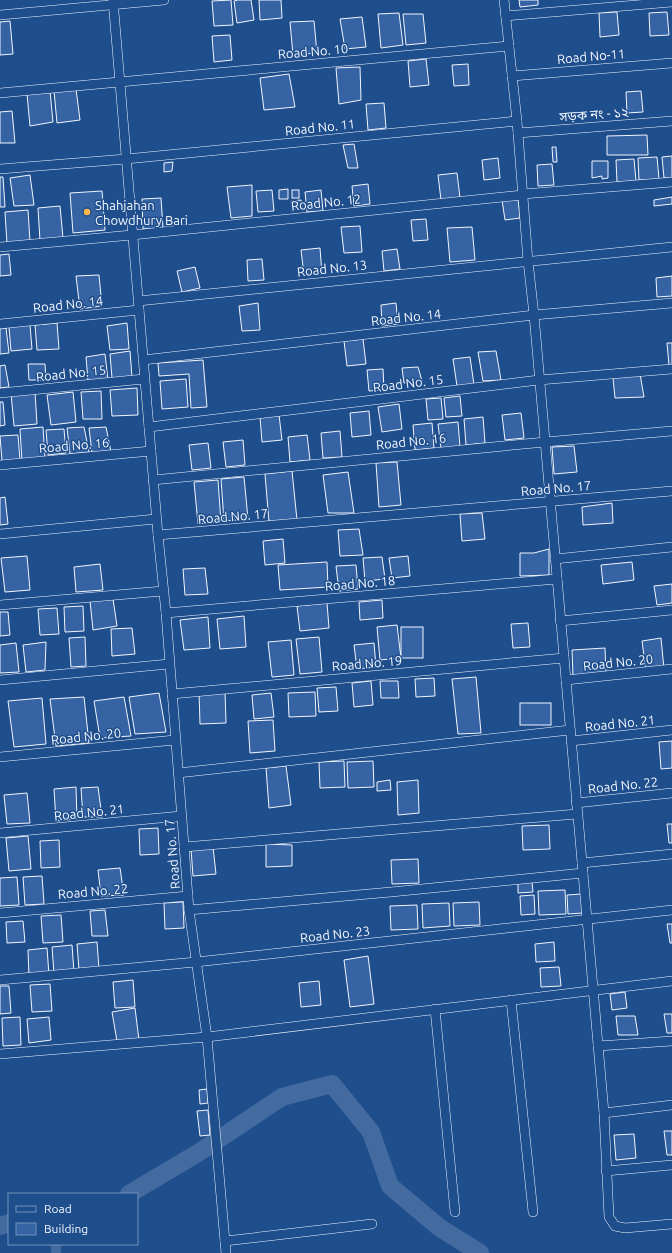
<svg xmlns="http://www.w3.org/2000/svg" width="672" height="1253" viewBox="0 0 672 1253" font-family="Ubuntu,'Noto Sans Bengali',sans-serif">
	<rect width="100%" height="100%" fill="#1f4e8c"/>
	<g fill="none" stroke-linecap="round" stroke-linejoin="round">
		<polyline stroke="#446ba0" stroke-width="10" points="56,1244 56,1253"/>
		<g stroke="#446ba0" stroke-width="18">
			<polyline points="129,1194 198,1153 282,1097 332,1084 371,1132 390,1186 440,1228 480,1253"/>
			<polyline points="0,1226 9,1223"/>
		</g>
	</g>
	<g fill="#3563a3" stroke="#f2f6ff">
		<polygon points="231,0 233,25 214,26 212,1"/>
		<polygon points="238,0 251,0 254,20 237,23 234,1"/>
		<polygon points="259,0 281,0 282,18 260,20"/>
		<polygon points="519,0 538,0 538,5 520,7"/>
		<polygon points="617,12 619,35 600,37 599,13"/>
		<polygon points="667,12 669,35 650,36 649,13"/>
		<polygon points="399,13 403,45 381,48 378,14"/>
		<polygon points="403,14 423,14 426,43 406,45"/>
		<polygon points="362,17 366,47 345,49 340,19"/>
		<polygon points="10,21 13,54 0,55 0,22"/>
		<polygon points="314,21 317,53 293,55 290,22"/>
		<polygon points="230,35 232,60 214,62 212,36"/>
		<polygon points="426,59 429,85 410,87 408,61"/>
		<polygon points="468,64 469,85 454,86 452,65"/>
		<polygon points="360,67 361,100 339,104 336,68"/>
		<polygon points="289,74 295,107 264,110 260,78"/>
		<polygon points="76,89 80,120 57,123 54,91"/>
		<polygon points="50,91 53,122 30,126 27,94"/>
		<polygon points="641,91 643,112 627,113 626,92"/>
		<polygon points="384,103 386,128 368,130 366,104"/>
		<polygon points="12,111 15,143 0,143 0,112"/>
		<polygon points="647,135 648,155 607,155 607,136"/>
		<polygon points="354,144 358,168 348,168 343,145"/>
		<polygon points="552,147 556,147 557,162 553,162"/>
		<polygon points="672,156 672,178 664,178 662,157"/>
		<polygon points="657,157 659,179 639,180 638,158"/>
		<polygon points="498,158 500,178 484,180 482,160"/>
		<polygon points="634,159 636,181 617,182 616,160"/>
		<polygon points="592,161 608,161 608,178 602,179 602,176 592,178"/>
		<polygon points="173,162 172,171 164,172 164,163"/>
		<polygon points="552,164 554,185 538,186 537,165"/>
		<polygon points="457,173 460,198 441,200 438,175"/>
		<polygon points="30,175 34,205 14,206 10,178"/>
		<polygon points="0,177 3,177 5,207 0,207"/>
		<polygon points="368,184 370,204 354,206 352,186"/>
		<polygon points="252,185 252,216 231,218 227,187"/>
		<polygon points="288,189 288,199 279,199 279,190"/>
		<polygon points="272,190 274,211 258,212 256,191"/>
		<rect x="292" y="190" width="7" height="8"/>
		<polygon points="321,190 323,211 307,212 305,192"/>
		<polygon points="102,191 105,230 73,233 70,193"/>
		<polygon points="672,197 672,204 654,206 654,200"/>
		<polygon points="161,198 163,228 143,229 142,199"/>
		<polygon points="518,198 520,218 505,220 502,200"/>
		<polygon points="301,200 302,208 292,209 291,201"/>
		<polygon points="60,206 63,238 40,241 38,208"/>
		<polygon points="28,210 30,242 7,244 5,212"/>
		<polygon points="426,219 428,240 413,241 411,220"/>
		<polygon points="360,226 362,252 344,253 341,227"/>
		<polygon points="472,227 475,260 450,262 447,228"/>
		<polygon points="320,248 322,274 304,275 301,250"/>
		<polygon points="397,249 400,269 384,271 382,251"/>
		<polygon points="9,254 11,275 0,276 0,255"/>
		<polygon points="262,259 264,280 248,281 247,260"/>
		<polygon points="195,267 200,288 182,292 177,271"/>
		<polygon points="99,275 102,306 80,309 76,276"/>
		<polygon points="672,276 672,296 657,297 656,278"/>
		<polygon points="258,303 260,330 242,331 239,306"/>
		<polygon points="396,303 398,324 382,326 381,305"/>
		<polygon points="57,323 59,349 37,350 35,325"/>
		<polygon points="127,323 129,349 110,350 107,326"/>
		<polygon points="30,325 32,349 11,351 9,327"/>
		<polygon points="6,328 9,353 0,354 0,329"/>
		<polygon points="363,339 366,364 347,366 344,341"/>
		<polygon points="667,343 672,343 672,365 669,365"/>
		<polygon points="130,351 132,377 112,378 110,354"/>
		<polygon points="496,351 501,380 483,381 478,352"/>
		<polygon points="105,354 108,380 88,381 86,357"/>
		<polygon points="470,357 474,385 457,386 453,359"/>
		<polygon points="203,360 207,407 191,408 189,374 159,376 158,363"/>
		<polygon points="28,364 45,364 46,380 29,380"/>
		<polygon points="5,365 9,387 0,388 0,366"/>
		<polygon points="418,367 422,381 404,383 402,368"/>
		<polygon points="383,369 384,390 369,391 367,370"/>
		<polygon points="640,374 644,397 615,398 613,378"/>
		<polygon points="186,379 188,407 162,409 160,381"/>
		<polygon points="137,388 138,415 112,416 110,390"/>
		<polygon points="101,391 102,419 83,419 81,392"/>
		<polygon points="35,392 37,424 14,426 11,393"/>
		<polygon points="73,392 76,422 51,425 47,395"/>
		<polygon points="460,396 462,416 446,417 444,398"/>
		<polygon points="441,398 443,419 428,420 426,399"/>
		<polygon points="0,402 3,402 5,425 0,426"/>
		<polygon points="399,404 402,429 382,432 378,407"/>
		<polygon points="369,411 371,435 352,437 350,413"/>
		<polygon points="521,413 524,438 505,440 502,415"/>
		<polygon points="279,415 282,440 262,442 260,417"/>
		<polygon points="483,417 485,443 466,445 464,419"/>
		<polygon points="458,422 460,447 441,449 438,424"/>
		<polygon points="432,423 434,448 415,450 413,425"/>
		<polygon points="43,427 45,459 22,461 20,429"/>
		<polygon points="84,427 89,452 70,454 67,428"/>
		<polygon points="106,427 111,452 92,453 89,428"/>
		<polygon points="64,429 66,453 48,455 46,430"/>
		<polygon points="340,431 342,457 323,458 321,433"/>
		<polygon points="18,435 20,460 2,461 0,436"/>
		<polygon points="307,435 310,460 290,462 288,437"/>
		<polygon points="243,440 245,465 226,467 223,442"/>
		<polygon points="208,443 211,468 192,470 189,445"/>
		<polygon points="574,446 577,472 554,474 552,447"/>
		<polygon points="397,462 401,505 379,507 376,463"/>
		<polygon points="292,471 297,520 269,522 265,474"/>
		<polygon points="348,472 354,513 328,513 323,475"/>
		<polygon points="244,477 248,519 224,521 221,479"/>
		<polygon points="218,480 221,522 198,524 194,482"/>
		<polygon points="5,497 8,524 0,525 0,498"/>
		<polygon points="612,503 613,523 583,525 582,507"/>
		<polygon points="482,513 485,539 462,541 460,514"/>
		<polygon points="359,529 363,555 340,556 338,530"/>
		<polygon points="283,539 285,563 265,565 263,541"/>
		<polygon points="549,549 549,575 520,576 520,553 534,553"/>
		<polygon points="27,556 30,590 5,592 1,558"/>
		<polygon points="408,556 410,576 392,578 389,558"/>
		<polygon points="382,557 385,579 365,581 363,558"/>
		<polygon points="327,562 328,587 280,590 278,565"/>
		<polygon points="632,562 634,580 603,584 601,565"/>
		<polygon points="100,564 103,590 76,592 74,567"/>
		<polygon points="356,565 358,589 339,591 336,566"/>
		<polygon points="205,568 208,594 185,595 183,569"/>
		<polygon points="672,584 672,603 657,605 654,586"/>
		<polygon points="113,599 117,626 93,630 90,601"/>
		<polygon points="382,600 383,618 360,620 359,602"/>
		<polygon points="327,603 329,628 300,631 297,606"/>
		<polygon points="83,606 84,631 65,632 64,607"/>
		<polygon points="57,608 59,634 40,635 38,609"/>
		<polygon points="0,612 8,612 10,635 0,636"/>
		<polygon points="244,616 246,647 220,649 217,619"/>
		<polygon points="208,617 210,648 184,650 180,620"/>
		<polygon points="528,623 530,647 513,648 511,624"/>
		<polygon points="397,625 401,658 380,660 377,627"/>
		<rect x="401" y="627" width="22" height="31"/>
		<polygon points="132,628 135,654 112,656 111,629"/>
		<polygon points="85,637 86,666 71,667 69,638"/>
		<polygon points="319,637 322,672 300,674 296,639"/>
		<polygon points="661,638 664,669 646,671 642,641"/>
		<polygon points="291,640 294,675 272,677 268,642"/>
		<polygon points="46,642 45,670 26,672 23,645"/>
		<polygon points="16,643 19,672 0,673 0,645"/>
		<polygon points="374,643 376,667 357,669 354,645"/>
		<polygon points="605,648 606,673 573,676 572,650"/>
		<polygon points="476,677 481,733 458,734 452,679"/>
		<polygon points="434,678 435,696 416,697 415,679"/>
		<polygon points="371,681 373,705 354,707 352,683"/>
		<polygon points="380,681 398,681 399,698 381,698"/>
		<polygon points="336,687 338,711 319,712 317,688"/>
		<polygon points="225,691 226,723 200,724 199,692"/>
		<polygon points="315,692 316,716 289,717 288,693"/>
		<polygon points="159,693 166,732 135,734 129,697"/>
		<polygon points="271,693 274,717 254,719 252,695"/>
		<polygon points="84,697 89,743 56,746 50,699"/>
		<polygon points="124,697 131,736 100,738 94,701"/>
		<polygon points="42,698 46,744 14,747 8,701"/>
		<rect x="520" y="703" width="31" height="22"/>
		<polygon points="273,720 275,751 250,753 248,721"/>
		<polygon points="672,741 672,768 661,769 659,742"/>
		<polygon points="344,761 345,787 320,788 319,762"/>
		<polygon points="373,761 374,787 348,788 347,762"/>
		<polygon points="286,766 291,805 269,808 266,768"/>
		<polygon points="390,780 391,790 377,791 377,782"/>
		<polygon points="418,780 419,813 398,815 397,782"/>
		<polygon points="76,787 77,819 56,821 54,789"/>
		<polygon points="98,787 102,817 83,817 81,788"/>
		<polygon points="27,793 30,823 7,824 4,795"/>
		<polygon points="667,824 672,824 672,843 669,843"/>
		<polygon points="549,825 550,849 523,850 522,826"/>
		<polygon points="158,828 159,854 140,855 139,829"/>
		<polygon points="28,836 31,869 9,871 6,838"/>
		<polygon points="59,840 60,867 41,868 40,841"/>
		<polygon points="266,844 292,845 292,866 266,867"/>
		<polygon points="213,847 216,874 193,876 191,849"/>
		<polygon points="418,859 419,883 392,884 391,860"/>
		<polygon points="120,868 124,895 101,896 98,870"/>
		<polygon points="42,876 44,904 25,905 23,877"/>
		<polygon points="17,877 19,905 0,906 0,878"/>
		<polygon points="532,882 533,892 518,893 518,883"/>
		<polygon points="565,890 566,914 539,915 538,891"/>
		<polygon points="582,894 583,913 568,914 567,895"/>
		<polygon points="534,895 535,914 521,915 520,896"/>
		<polygon points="183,902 184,928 165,929 164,903"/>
		<polygon points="479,902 480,925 454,926 453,903"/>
		<polygon points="449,903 450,926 423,928 422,904"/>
		<polygon points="417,905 418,929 391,930 390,906"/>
		<polygon points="105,910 108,936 92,936 90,911"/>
		<polygon points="61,915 63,942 43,943 41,916"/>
		<polygon points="23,921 25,942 7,943 6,922"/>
		<polygon points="667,924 672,924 672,943 670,943"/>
		<polygon points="97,942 99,969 79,970 77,944"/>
		<polygon points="554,942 555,961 536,962 535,944"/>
		<polygon points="72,945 74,972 54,974 52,947"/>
		<polygon points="47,948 49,975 29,977 28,950"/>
		<polygon points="368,956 374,1004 350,1007 344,960"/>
		<polygon points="559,967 561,986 541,987 540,968"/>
		<polygon points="133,980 135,1007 115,1008 113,982"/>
		<polygon points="319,981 321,1005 301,1007 299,983"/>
		<polygon points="50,984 52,1011 32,1012 30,985"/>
		<polygon points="0,986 9,986 11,1013 0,1014"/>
		<polygon points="625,992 627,1008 612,1010 610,994"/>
		<polygon points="135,1008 139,1040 117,1041 112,1012"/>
		<polygon points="664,1014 672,1014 672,1033 667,1033"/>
		<polygon points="616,1016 635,1016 638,1035 618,1035"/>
		<polygon points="20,1017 21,1045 3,1046 2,1018"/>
		<polygon points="49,1017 51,1040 29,1043 27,1019"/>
		<polygon points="207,1089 208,1103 200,1104 199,1090"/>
		<polygon points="208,1110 210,1135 200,1136 197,1111"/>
		<polygon points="664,1131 672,1131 672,1155 667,1155"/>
		<polygon points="634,1134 636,1158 616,1160 614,1135"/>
	</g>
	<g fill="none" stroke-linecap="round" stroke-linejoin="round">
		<g stroke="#f2f6ff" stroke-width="10">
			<g id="street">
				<polyline points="113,0 158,535 166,613 189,910 207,1037 226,1253"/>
				<polyline points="504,0 517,121 528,261 534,315 604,1113 609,1217 615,1226 625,1228 672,1224"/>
				<polyline points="0,15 164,0"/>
				<polyline points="506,16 672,2"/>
				<polyline points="512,76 672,63"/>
				<polyline points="0,93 509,46"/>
				<polyline points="518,133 672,121"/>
				<polyline points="0,169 126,159 517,121"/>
				<polyline points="523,194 672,182"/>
				<polyline points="0,247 132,235 523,195"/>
				<polyline points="138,301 672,247"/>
				<polyline points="0,324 139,310"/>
				<polyline points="143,360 534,315 672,303"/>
				<polyline points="0,393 144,379"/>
				<polyline points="149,427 539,380 672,369"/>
				<polyline points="0,465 151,451"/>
				<polyline points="153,480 545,442 672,431"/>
				<polyline points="0,534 156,519"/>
				<polyline points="158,535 672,491"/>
				<polyline points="555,559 672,547"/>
				<polyline points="0,605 163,591"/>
				<polyline points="166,613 557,579"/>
				<polyline points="560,621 672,610"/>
				<polyline points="0,680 169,664"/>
				<polyline points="566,680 672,669"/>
				<polyline points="172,694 564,658"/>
				<polyline points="571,741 672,730"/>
				<polyline points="0,757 175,740"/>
				<polyline points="178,773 570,730"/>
				<polyline points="576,803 672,793"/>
				<polyline points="0,833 181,816"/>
				<polyline points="184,847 577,814"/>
				<polyline points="582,863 672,854"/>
				<polyline points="189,910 391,892 583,873"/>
				<polyline points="0,913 188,896"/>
				<polyline points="0,980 196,962 672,910"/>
				<polyline points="511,1000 533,1212"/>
				<polyline points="435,1009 455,1212"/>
				<polyline points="598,1046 672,1041"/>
				<polyline points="0,1054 207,1037 672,981"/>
				<polyline points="604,1113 672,1105"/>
				<polyline points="606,1171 672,1165"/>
				<polyline points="225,1241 372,1224"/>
			</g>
		</g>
		<use href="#street" stroke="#1f4e8c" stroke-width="9"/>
	</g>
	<circle fill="#ffb74d" stroke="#1f4e8c" stroke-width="1.5" cx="87" cy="212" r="4"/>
	<g text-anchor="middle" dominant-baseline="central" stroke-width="3" stroke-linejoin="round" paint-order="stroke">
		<g font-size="13" fill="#f2f6ff" stroke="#1f4e8c">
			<text transform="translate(313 51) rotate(-5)">Road No. 10</text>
			<text transform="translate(591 56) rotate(-5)">Road No-11</text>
			<text transform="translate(594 114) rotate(-4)">সড়ক নং - ১২</text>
			<text transform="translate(320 127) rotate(-6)">Road No. 11</text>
			<text transform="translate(326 202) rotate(-6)">Road No. 12</text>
			<text transform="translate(332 268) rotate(-6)">Road No. 13</text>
			<text transform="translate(68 304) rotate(-6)">Road No. 14</text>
			<text transform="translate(406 317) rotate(-6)">Road No. 14</text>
			<text transform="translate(71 373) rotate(-6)">Road No. 15</text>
			<text transform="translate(408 383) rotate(-7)">Road No. 15</text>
			<text transform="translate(411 441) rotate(-6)">Road No. 16</text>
			<text transform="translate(74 445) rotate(-5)">Road No. 16</text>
			<text transform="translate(556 488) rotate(-5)">Road No. 17</text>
			<text transform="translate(233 516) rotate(-5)">Road No. 17</text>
			<text transform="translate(360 583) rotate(-5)">Road No. 18</text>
			<text transform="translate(618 662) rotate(-6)">Road No. 20</text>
			<text transform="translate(367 663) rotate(-5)">Road No. 19</text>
			<text transform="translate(620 723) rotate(-6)">Road No. 21</text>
			<text transform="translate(86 736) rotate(-6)">Road No. 20</text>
			<text transform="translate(623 785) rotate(-6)">Road No. 22</text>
			<text transform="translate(89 812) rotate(-6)">Road No. 21</text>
			<text transform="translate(172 854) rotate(-95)">Road No. 17</text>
			<text transform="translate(93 891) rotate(-5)">Road No. 22</text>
			<text transform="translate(335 934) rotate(-6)">Road No. 23</text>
		</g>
		<g font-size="13" fill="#f2f6ff" stroke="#1f4e8c" text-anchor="start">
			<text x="95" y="205">Shahjahan<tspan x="95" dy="15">Chowdhury Bari</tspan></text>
		</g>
	</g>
	<rect x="8" y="1193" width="130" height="52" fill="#1f4e8c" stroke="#7391ba"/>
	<rect x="16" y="1206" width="20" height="6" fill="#1f4e8c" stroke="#7391ba"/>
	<text x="44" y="1213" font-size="12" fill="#f2f6ff">Road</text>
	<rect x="16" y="1223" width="20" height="12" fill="#3563a3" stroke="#7391ba"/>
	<text x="44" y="1233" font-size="12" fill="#f2f6ff">Building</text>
</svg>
